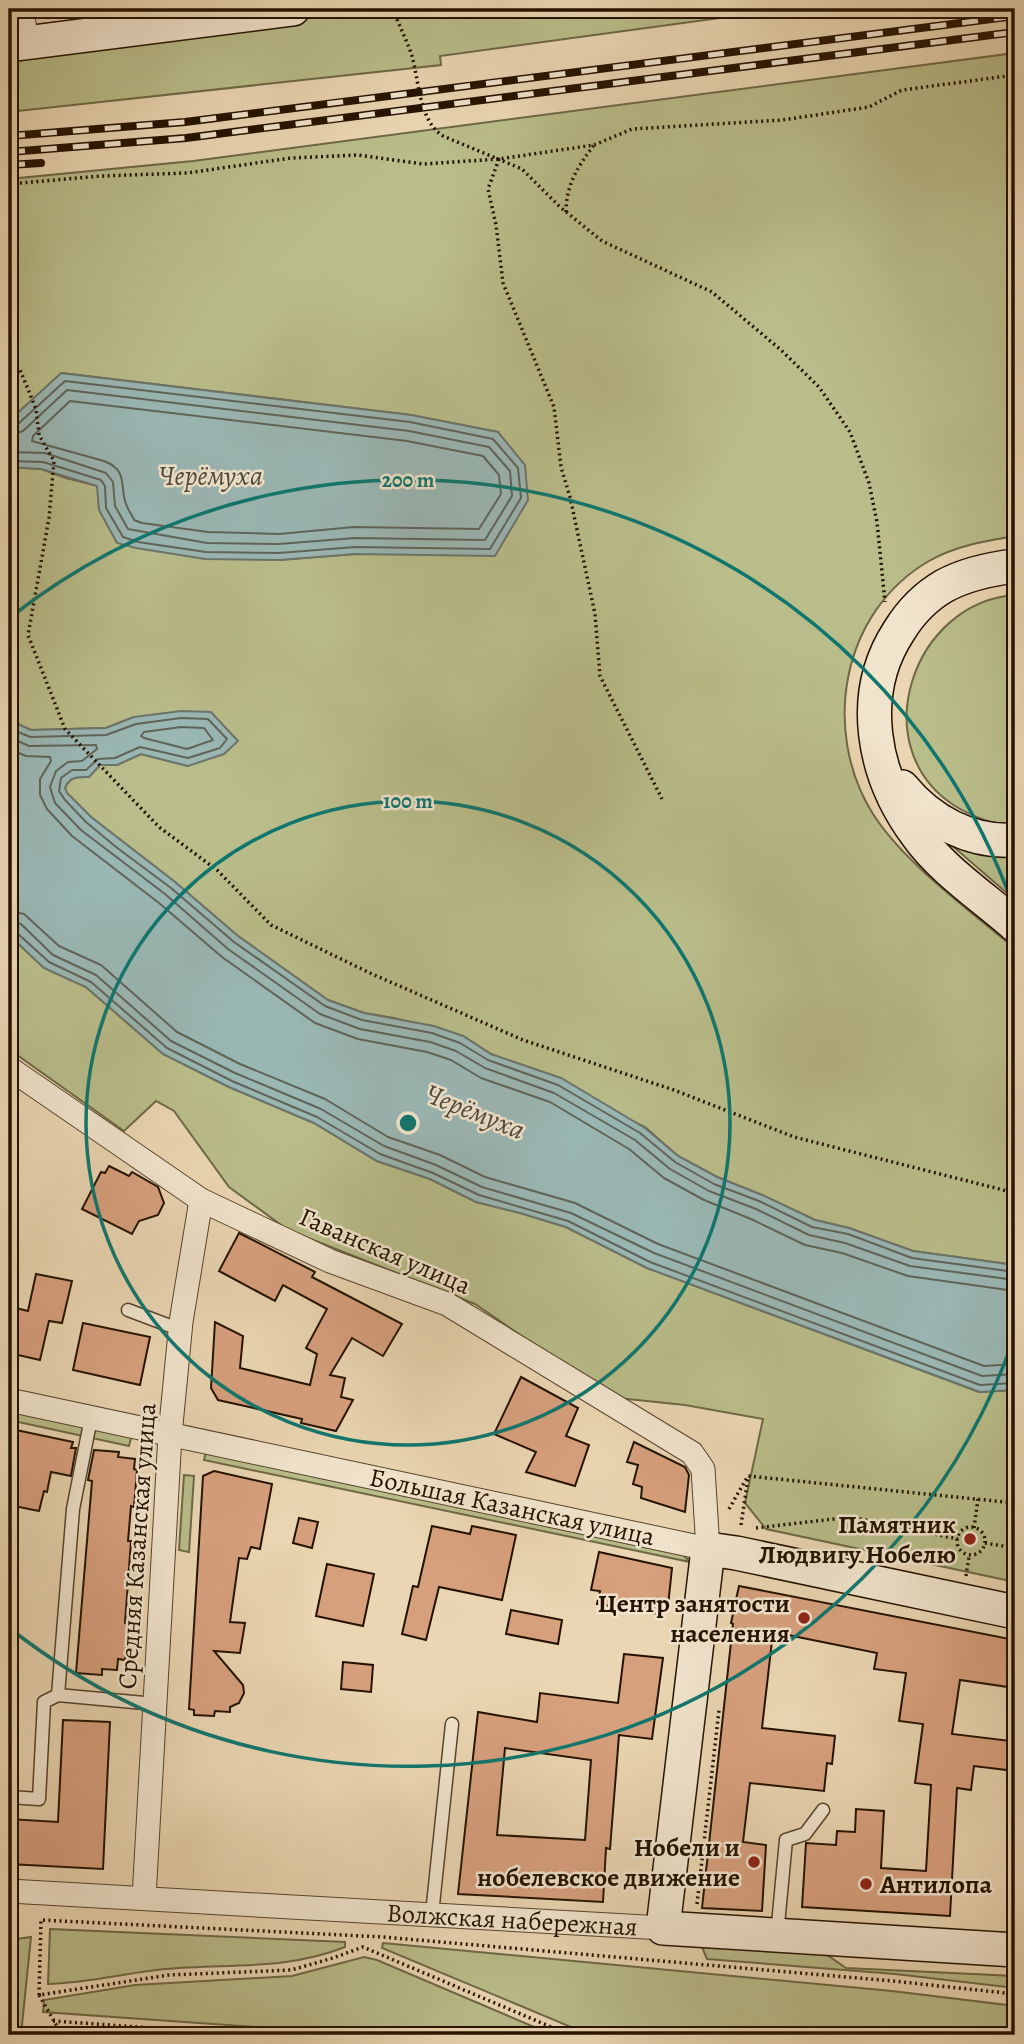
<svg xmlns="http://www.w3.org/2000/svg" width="1024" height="2044" viewBox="0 0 1024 2044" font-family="Alegreya,serif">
	<rect width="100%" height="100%" fill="#ead6b2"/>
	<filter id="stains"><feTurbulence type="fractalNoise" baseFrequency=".00286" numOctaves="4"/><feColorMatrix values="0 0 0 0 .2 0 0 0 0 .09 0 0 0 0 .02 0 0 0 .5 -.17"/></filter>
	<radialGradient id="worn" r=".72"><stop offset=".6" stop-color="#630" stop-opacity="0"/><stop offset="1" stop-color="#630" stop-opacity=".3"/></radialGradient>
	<g fill="#b9bd8a" stroke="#6e6845" stroke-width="2">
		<polygon points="375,9 787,9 440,56 441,65 9,112 9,55"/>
		<path d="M1015,53V536C985,541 955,546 929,561C841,612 821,731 873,814C905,864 970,910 1015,949V1265L913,1251L849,1228L815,1220L762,1195L717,1177L678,1156L645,1127L491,1054L463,1036L394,1018L364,1013L328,1000L238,936L175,882L91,817L67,793L65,788C70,776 77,777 89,777L100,765H117L141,754L188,766L134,717L106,728L31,730L9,720V467L41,469L66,478L98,486L99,510L279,560L355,554L498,432L411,415L62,373L9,421V179L193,161Z"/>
		<path d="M1015,595V824C994,825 973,817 955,806C863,747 913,602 1015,595Z"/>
		<polygon points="949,843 1015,855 1015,900"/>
		<polygon points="9,935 44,968 86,987 163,1054 229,1087 314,1123 377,1161 430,1179 476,1202 520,1213 566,1227 647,1268 979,1392 1015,1390 1015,1582 766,1529 745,1503 763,1419 685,1405 618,1398 539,1348 475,1304 288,1230 229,1187 174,1111 156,1101 124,1131 17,1055 9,1052"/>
		<polygon points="9,1409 132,1434 129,1446 9,1420"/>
		<polygon points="206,1451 681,1553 690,1562 204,1460"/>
		<polygon points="184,1475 194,1476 189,1552 179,1550"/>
		<path d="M50,1929L345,1942V1947C284,1971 229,1963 165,1969C126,1973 87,1983 48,1984Z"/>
		<polygon points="31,1937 21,2035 9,2035 9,1940"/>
		<polygon points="383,1943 892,1991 1015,2006 1015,2035 590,2035 382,1948"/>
		<polygon points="702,1947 823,1952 846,1968 1015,1976 1015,1988 895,1974 707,1959"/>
		<polygon points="364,1957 377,1960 553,2035 369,2035 43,2012 44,2000 135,1985 292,1976"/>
	</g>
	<g fill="#9ab7b4" stroke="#6b756c" stroke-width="2">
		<polygon points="61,373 411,415 498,432 525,465 528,500 495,556 355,554 279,560 205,559 136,548 117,543 99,510 97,486 41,469 9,467 9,421"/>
		<path d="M181,711L211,712L238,741L224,754L188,766L141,754L117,765H100L89,777C78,777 70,776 65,788L67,793L91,817L175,882L238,936L328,1000L364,1013L434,1026L463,1036L491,1054L561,1078L645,1128L678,1156L717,1177L762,1195L815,1220L849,1228L913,1251L1015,1265V1390L980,1392L647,1268L566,1227L520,1213L476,1202L430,1179L377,1161L314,1123L229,1087L163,1054L86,987L44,968L9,935V720L31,730L106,728L134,717Z"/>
	</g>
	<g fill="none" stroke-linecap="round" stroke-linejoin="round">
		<g stroke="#5f645a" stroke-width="2">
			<path d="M70,401L407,441L483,456L499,475L501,494L479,529L354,527L279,534L208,532L142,523L134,520C132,515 128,510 126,504C119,485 129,471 104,461L32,441L33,436Z"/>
			<polyline points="9,427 18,424 65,381 410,422 493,439 518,468 521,498 490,549 355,547 279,553 206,552 138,542 123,537 106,508 105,486 101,480 43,462 9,461"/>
			<polyline points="9,436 23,431 67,390 409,431 489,447 510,471 512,496 485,540 355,538 279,544 207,543 128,529 115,506 113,482 106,473 45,453 9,452"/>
			<polygon points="181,727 204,728 213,740 187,749 144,738 141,736 144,732"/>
			<polyline points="9,728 30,737 106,735 136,724 181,718 208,719 227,739 220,748 188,758 140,747 115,758 98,759 86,770 72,770 61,778 59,791 65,800 86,822 116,847 171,888 234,942 325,1006 362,1020 432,1033 460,1043 488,1060 558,1085 640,1133 675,1162 714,1184 759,1201 812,1227 848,1234 912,1258 1015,1272"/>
			<polyline points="9,737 29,746 96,745 97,749 82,761 68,762 56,771 50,787 55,803 81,830 165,894 228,949 320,1014 360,1029 430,1042 456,1051 485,1068 554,1093 635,1140 670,1169 709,1191 756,1209 809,1235 845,1243 910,1266 1015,1280"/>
			<polyline points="9,749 26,756 50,757 51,761 40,779 40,795 47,809 72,836 159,903 222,957 315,1023 358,1039 427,1052 451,1060 481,1078 550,1102 629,1149 664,1178 704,1200 751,1219 805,1245 842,1253 908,1276 1015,1291"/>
			<polyline points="9,911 24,914 59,946 101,965 177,1032 240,1064 325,1099 388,1137 440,1155 485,1177 575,1203 658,1244 984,1366 1015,1364"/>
			<polyline points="9,921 21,924 53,955 96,975 171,1041 235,1073 321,1109 384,1146 436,1165 482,1187 571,1213 654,1253 982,1376 1015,1374"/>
			<polyline points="9,930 16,932 49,962 91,982 167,1048 232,1081 317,1117 380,1154 433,1173 479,1195 568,1221 650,1262 980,1385 1015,1383"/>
		</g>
	</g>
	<g fill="#d7a07d" stroke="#241200" stroke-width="2" fill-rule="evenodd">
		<polygon points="109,1166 129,1176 132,1172 158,1187 164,1203 158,1215 139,1221 132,1234 82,1209 101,1172 105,1173"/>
		<polygon points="239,1233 315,1272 312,1277 402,1324 383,1356 352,1338 330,1375 345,1378 341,1397 353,1400 336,1431 301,1423 302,1419 218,1400 211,1388 215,1322 243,1336 240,1368 310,1385 317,1354 306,1348 327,1309 283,1285 275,1301 219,1271"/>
		<polygon points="36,1274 72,1281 62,1323 49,1321 40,1360 9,1353 9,1339 16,1308 28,1311"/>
		<polygon points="83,1323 150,1337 140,1385 73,1370"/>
		<polygon points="521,1377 578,1408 566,1436 589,1445 575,1486 526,1472 536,1452 494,1434"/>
		<polygon points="16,1430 73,1442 71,1448 76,1448 71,1476 51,1472 47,1492 44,1491 39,1511 9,1505 9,1462"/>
		<polygon points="634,1442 685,1467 689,1475 685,1512 641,1498 642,1487 633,1484 638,1465 627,1462"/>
		<polygon points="94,1450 119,1452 118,1457 135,1459 134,1469 137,1470 134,1507 131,1506 128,1541 131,1541 125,1623 128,1624 125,1660 118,1659 117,1670 102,1669 102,1675 76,1673 92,1481 88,1480"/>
		<polygon points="214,1471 272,1484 260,1549 251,1547 247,1559 239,1558 230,1622 245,1623 240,1653 214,1651 243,1685 244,1693 239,1703 230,1707 230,1712 215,1711 214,1716 194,1715 194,1710 189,1709 203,1476"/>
		<polygon points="299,1518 318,1522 312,1548 293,1543"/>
		<polygon points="432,1526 470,1534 472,1526 516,1535 502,1600 439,1587 426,1640 402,1634 413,1586 418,1587"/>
		<polygon points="599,1552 672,1568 668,1606 661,1604 659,1614 597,1604 600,1591 591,1590"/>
		<polygon points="327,1564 374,1574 363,1626 316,1616"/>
		<polygon points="739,1586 1015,1640 1015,1688 960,1680 952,1734 1011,1741 1010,1748 1015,1749 1015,1771 974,1766 971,1790 957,1788 950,1916 802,1907 806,1843 836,1845 837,1831 855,1832 856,1809 884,1811 881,1868 926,1871 931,1785 915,1783 923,1724 899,1721 906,1673 874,1669 877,1653 773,1632 762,1728 835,1736 832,1764 827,1763 824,1791 750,1783 743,1842 766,1845 762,1911 702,1908 733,1624 731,1623"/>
		<polygon points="511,1610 562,1620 558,1644 506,1634"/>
		<path d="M624,1654L663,1658L652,1739L619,1735L610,1849L606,1848L603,1902L458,1894L478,1712L537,1722L540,1693L618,1703ZM505,1748L591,1760L585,1840L497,1835Z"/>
		<polygon points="343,1662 373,1665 371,1692 341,1689"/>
		<polygon points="63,1720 110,1722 103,1869 9,1864 9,1819 58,1822"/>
	</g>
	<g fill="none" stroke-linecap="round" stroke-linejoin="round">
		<g stroke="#56432c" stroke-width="15">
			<g id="lane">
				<polyline points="128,1310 181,1330"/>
				<polyline points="91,1418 73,1509 58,1695 155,1704"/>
				<polyline points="9,1797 39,1799 44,1702 58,1695"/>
				<polyline points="432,1914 452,1724"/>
				<polyline points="777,1935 786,1840 805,1834 823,1810"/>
			</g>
		</g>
		<g stroke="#56432c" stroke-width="25">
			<g id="street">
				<polyline points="21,9 28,43"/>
				<polyline points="9,1068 201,1200 330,1261 447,1304 692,1453 703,1469 708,1549 9,1400"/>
				<path id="s1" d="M9,1891L663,1928"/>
				<polyline points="144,1898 170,1435 181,1322 201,1200"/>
			</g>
		</g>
		<g stroke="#241200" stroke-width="36">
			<g id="secondary">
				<polyline points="9,45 293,9"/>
				<path d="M1015,566C990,569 966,574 944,586C925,597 910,613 899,631C857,695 873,776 917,835C941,869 983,897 1015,925"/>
				<path d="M902,787C930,821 970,843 1015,840"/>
				<polyline points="1015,1612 736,1553 708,1549 663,1928 1015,1950"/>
			</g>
		</g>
		<g stroke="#241200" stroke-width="3.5" stroke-dasharray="2 3.5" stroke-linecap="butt">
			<path d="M393,9C398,24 407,40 412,56C419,81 419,121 443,136L522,169L560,207L602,241L712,292L781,350L819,387L850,432L869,483L877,522L885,602"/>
			<polyline points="499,159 488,189 496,225 503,283 554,407 561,467 570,497 595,614 600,676 662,799"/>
			<polyline points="9,184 101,176 187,173 291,158 358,155 423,164 499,159 594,145 632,129 782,120 869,107 902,90 1015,75"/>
			<path d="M566,212C566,185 578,166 594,145"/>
			<polyline points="9,358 21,372 36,409 39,435 54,461 49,518 28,635 65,729 159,827 217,870 271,925 372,974 523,1040 671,1089 794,1137 1015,1193"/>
			<polyline points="729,1509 748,1476 1015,1503"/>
			<polyline points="741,1525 748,1478"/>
			<circle cx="971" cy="1541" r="14"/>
			<polyline points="756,1528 851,1517 958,1539"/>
			<polyline points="974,1528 978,1499"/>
			<polyline points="985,1543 1015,1548"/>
			<polyline points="966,1576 969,1556"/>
			<polyline points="697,1904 719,1710"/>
			<polyline points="39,1995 41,1920 383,1937 893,1981 1015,1994"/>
			<polyline points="53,2021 252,2035"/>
			<polyline points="62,2035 39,1995 169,1975 291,1970 333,1958 363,1947 570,2035"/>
		</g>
		<use href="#lane" stroke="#f1e4cd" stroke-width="12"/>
		<use href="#street" stroke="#f1e4cd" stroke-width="23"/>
		<use href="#secondary" stroke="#f1e4cd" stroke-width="33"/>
		<g stroke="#241200" stroke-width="8">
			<g id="rail">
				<polyline points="9,136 185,122 1015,16"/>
				<polyline points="9,152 186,138 1015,32"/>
				<polyline points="9,165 41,163"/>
			</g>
		</g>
		<use href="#rail" stroke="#f1e4cd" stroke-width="5" stroke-dasharray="16" stroke-linecap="butt"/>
	</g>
	<g fill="none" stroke="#0f766e" stroke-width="3.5">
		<circle cx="408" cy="1123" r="322"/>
		<path d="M1014 1338A643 643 0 0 1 12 1630M12 616A643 643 0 0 1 1014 908"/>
	</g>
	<g fill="#8f2418" stroke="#f1e4cd" stroke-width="2.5">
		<circle cx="970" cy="1539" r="7"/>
		<circle cx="804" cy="1618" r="7"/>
		<circle cx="754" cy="1862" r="7"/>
		<circle cx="866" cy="1884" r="7"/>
	</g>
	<g text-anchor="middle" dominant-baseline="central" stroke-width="5" stroke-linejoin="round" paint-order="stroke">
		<g font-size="26" fill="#241200" stroke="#f1e4cd">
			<text transform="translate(385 1251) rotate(23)">Гаванская улица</text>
			<text transform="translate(512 1507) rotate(12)">Большая Казанская улица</text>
			<text transform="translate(137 1546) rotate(-86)">Средняя Казанская улица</text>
			<text stroke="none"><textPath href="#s1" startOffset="504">Волжская набережная</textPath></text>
		</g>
		<g font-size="26" font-weight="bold" fill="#241200" stroke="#f1e4cd" text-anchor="end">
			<text x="956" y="1524">Памятник<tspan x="956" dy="30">Людвигу Нобелю</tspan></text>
			<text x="790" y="1603">Центр занятости<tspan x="790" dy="30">населения</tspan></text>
			<text x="740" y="1847">Нобели и<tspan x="740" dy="30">нобелевское движение</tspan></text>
			<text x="880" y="1884" text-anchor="start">Антилопа</text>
		</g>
		<g font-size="28" font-style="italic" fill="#4d4c3f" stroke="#f1e4cd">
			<text x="211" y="476">Черёмуха</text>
			<text transform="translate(475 1112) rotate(22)">Черёмуха</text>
		</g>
	</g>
	<circle cx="408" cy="1123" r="10" fill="#0f766e" stroke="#f1e4cd" stroke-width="3.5"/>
	<g font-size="21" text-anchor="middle" font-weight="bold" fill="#0f766e" stroke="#f1e4cd" stroke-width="5" stroke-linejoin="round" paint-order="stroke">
		<text x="408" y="487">200 m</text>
		<text x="408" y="808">100 m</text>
	</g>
	<rect width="1024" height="2044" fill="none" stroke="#ead6b2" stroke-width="35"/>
	<rect x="10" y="10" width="1003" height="2023" fill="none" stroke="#241200" stroke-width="3.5"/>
	<rect x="18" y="18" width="989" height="2009" fill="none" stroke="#241200" stroke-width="2"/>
	<rect width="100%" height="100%" filter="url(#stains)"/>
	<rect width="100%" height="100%" fill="url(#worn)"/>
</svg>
